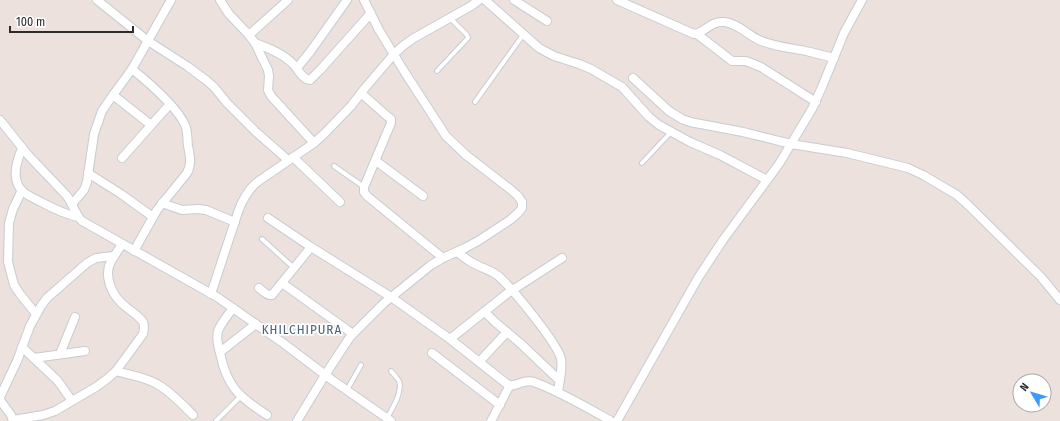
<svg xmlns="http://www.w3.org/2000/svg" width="1060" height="421" viewBox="0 0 1060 421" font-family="'Fira Sans Condensed',sans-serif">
	<rect width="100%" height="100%" fill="#ece1dd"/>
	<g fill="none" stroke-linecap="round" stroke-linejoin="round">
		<g stroke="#c5cdd4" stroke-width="6">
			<g id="service">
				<polyline points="437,71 468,38 467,35 450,18"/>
				<polyline points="475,102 523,35"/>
				<polyline points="642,163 671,132"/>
				<polyline points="334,166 364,187"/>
				<polyline points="262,239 294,268"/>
				<polyline points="347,390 361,365"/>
				<path d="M387,418C392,409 403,392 399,381C397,378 394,374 391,371"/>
				<polyline points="216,421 241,396"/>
			</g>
		</g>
		<g stroke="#c5cdd4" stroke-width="10">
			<g id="minor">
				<polyline points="97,0 148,41 187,66 206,80 214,87 227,103 256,132 288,160"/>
				<polyline points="220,0 229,14 249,35 255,43 268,70 269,76 268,90 271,96 314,143"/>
				<polyline points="485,0 539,48 554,56 579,64 591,69 622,87 649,117 659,125 690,142 720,155 767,180"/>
				<polyline points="514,0 547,21"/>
				<path d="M617,0L694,34C705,33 710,21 724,22C737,23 748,35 759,40C775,47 793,48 810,52C818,54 826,56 834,58"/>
				<polyline points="697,34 732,61 746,61 761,67 816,102"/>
				<polyline points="249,35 288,0"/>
				<path d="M255,43C269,48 284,54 294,65C299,71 302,79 310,80L321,69L371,13"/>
				<polyline points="297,68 310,52 347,0"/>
				<path d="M132,69C148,82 177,107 185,125C188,131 187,139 188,146C190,155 192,164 187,173L157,210L134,251"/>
				<polyline points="633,78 669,111 682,119 690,122 743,132 791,144 847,153 908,168 923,175 957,195 968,205 1041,277 1060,300"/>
				<polyline points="361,93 387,116 391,119 391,123 364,187 364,192 367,196 443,258"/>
				<polyline points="113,95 151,125"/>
				<path d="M0,120L28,155L67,196C73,204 75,214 82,221L217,297L283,343L332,380L391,421"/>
				<path d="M22,148C17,161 11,177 21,190C27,196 36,199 43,203C54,209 65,214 78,217"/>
				<polyline points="293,157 340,202"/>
				<polyline points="122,158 170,104"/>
				<polyline points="376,161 423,196"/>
				<polyline points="88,173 121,194 153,217"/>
				<polyline points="22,190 13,209 9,223 8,262 14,285 20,294 36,314"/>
				<polyline points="162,203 182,210 198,209 206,210 235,222"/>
				<polyline points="72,204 84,190 87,182 94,134 102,111 113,95 132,69 171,0"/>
				<path d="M268,218L311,247L391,297L450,339L507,384C516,389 522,378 534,382C561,392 586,407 611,421"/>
				<path d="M457,252C463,256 468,261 475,264C482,268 490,270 497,275C510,285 558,344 561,359C563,369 559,382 558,392"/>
				<polyline points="282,283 353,334"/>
				<path d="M259,288C263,291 267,296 272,295L311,247"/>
				<path d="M211,294L238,212C242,201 247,191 256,183L314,143L325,133L351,106L365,88L394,54L404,45L414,38L471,6L479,0"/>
				<path d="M233,308C228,315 221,323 218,331C216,338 218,346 220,353C227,387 239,397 267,415"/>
				<polyline points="485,312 495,322 520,343 559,380"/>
				<polyline points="450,339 508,293 562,258"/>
				<polyline points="22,347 58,381 72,401"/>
				<polyline points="220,352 256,324"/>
				<polyline points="432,353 500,405"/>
				<polyline points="60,354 75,317"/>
				<polyline points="34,358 85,351"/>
				<polyline points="479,362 507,332"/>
				<path d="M116,371C129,375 145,377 157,384C171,392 182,404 193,415"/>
				<polyline points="0,397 17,361 30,326 41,306 47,298 87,263 96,258 114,256"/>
				<polyline points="0,400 11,415 13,421"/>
				<path d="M13,420L43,415L55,411L96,387L107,379L116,371L143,334C144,329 145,326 143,322C139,316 131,311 126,307C114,298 105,281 109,266C112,258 118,251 122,244"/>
				<polyline points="297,421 325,375 350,337 384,303 431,265 443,258 465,248 478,241 510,220 518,213 522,208 522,202 518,196 510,189 466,155 446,136 404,71 379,30 364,0"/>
				<polyline points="491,421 510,385"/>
				<polyline points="617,421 698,278 723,240 779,164 812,109 822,87 844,33 862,0"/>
			</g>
		</g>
		<use href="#service" stroke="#fff" stroke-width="4"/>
		<use href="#minor" stroke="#fff" stroke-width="8"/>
	</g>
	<g text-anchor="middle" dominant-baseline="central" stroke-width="3.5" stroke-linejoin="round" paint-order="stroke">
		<g font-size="13" letter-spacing="1" fill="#4b637b" stroke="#fff">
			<text x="302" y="329">KHILCHIPURA</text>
		</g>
	</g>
	<g transform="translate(1032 393) rotate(308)"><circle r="19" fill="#ffffff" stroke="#aaaaaa"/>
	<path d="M0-3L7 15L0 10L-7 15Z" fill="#3e9af9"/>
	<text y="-6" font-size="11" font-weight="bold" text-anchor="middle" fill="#2b2b2b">N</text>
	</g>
	<path d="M10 26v6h123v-6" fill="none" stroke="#2b2b2b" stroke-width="2"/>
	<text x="16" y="26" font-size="12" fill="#2b2b2b" stroke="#ffffff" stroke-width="3" paint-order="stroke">100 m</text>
</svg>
